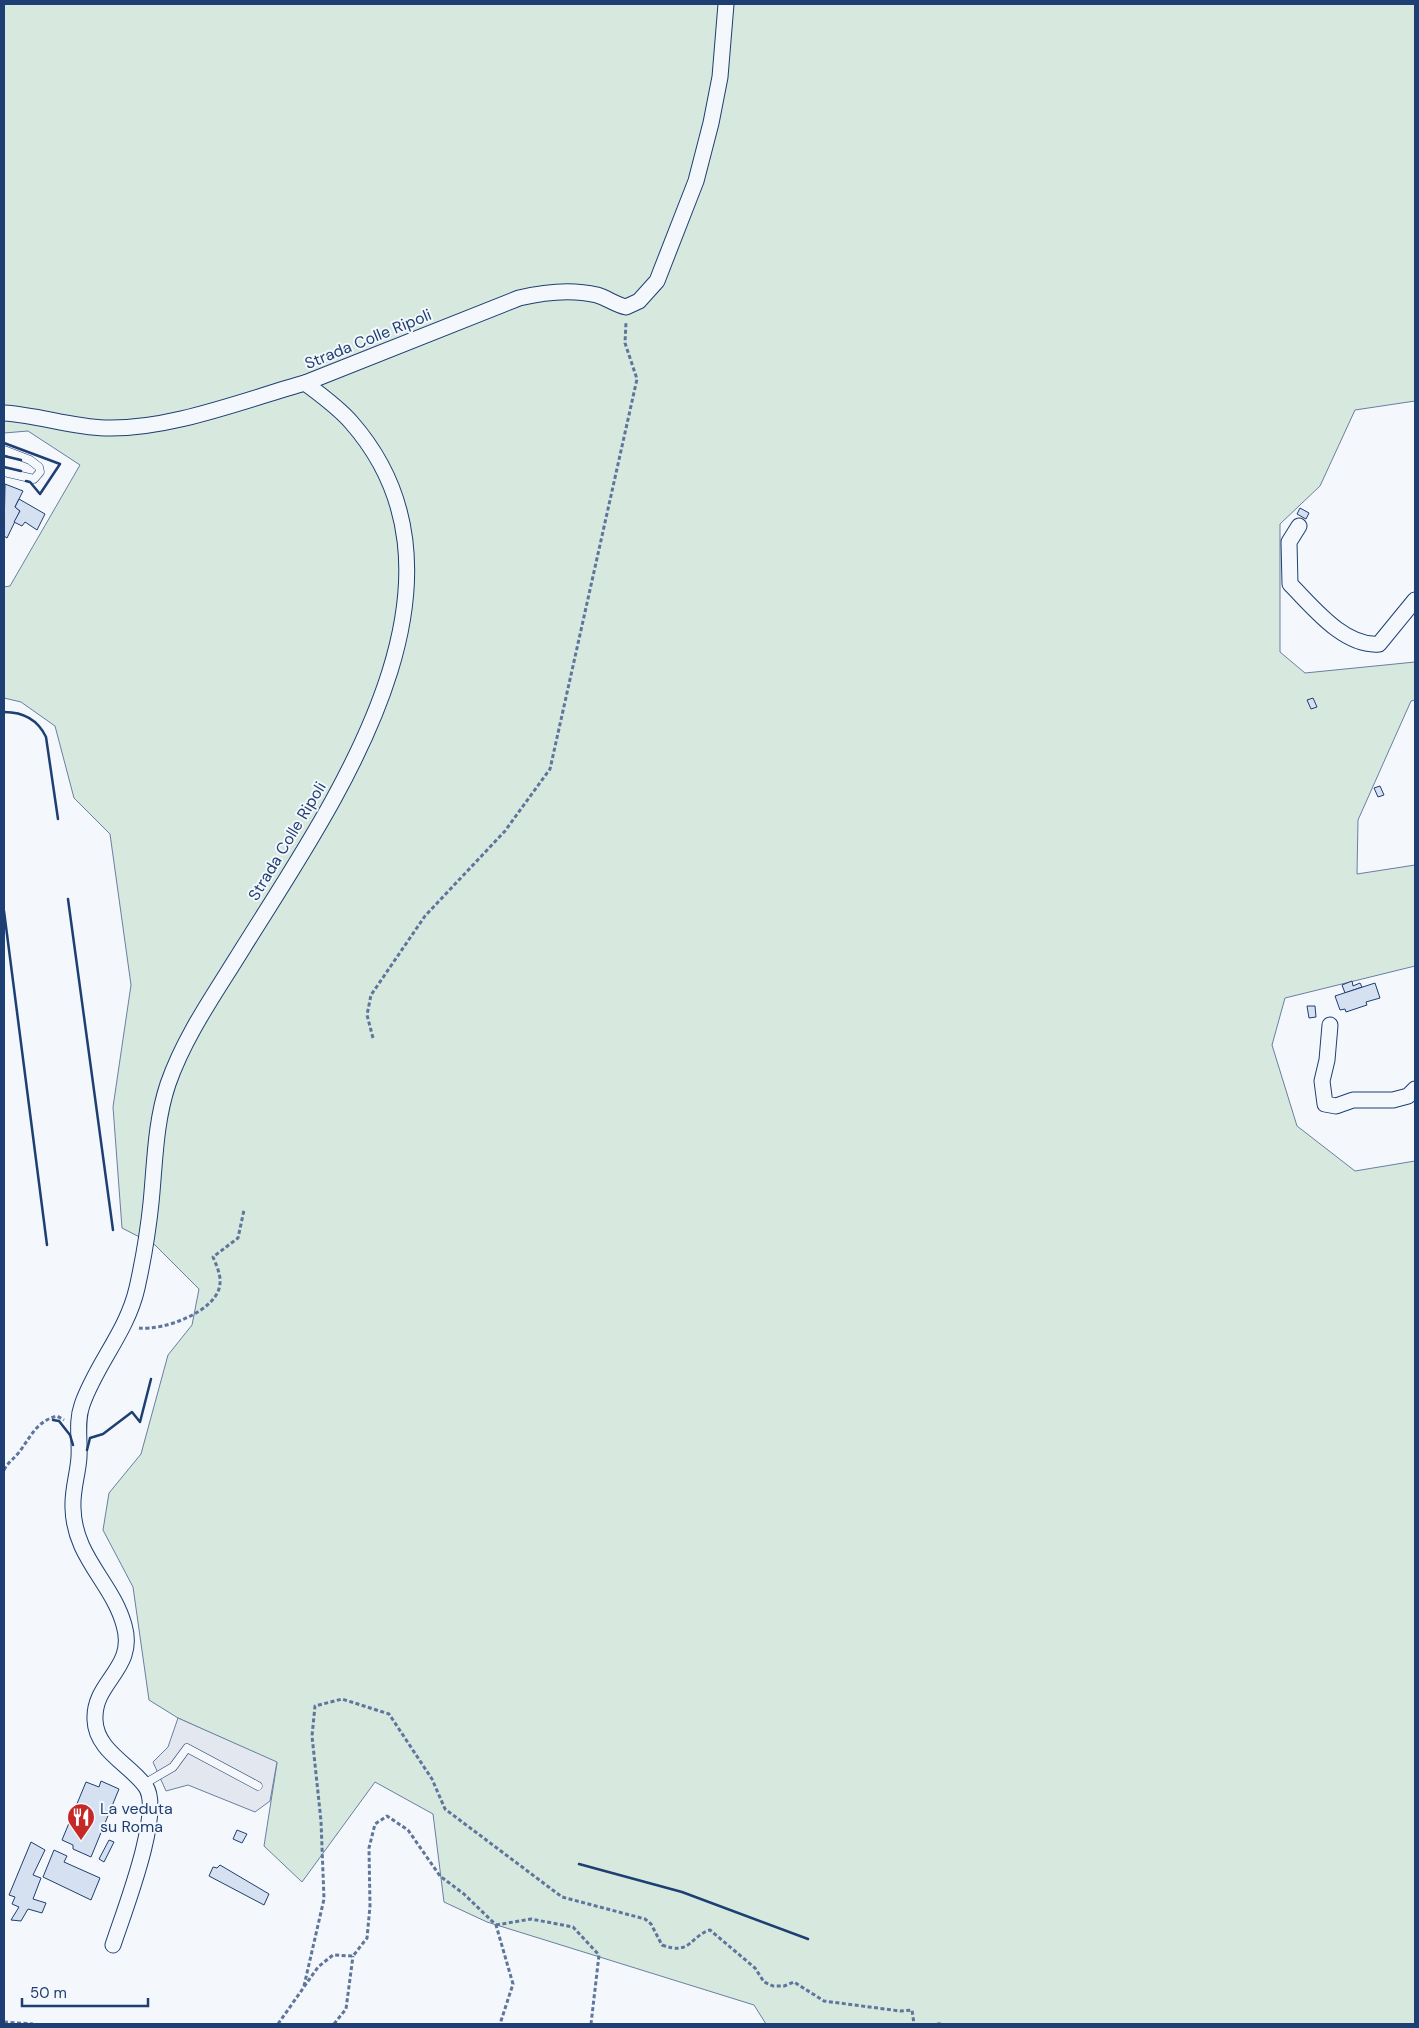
<svg xmlns="http://www.w3.org/2000/svg" width="1419" height="2028" viewBox="0 0 1419 2028" font-family="'DM Sans',sans-serif">
	<rect width="100%" height="100%" fill="#f4f7fb"/>
	<polygon fill="#d7e8df" stroke="#687fa3" points="4,4 1415,4 1415,401 1355,410 1320,486 1280,524 1280,652 1305,673 1415,662 1415,700 1411,701 1358,820 1357,874 1415,865 1415,966 1285,998 1272,1045 1297,1126 1355,1171 1415,1161 1415,2024 766,2024 754,2005 487,1922 444,1902 433,1814 375,1782 302,1882 264,1846 277,1763 178,1718 149,1700 133,1587 103,1530 109,1493 141,1454 168,1355 192,1325 199,1289 155,1245 122,1228 113,1107 131,985 110,834 74,798 55,726 21,702 4,698 4,587 10,586 80,465 28,431 4,433"/>
	<polygon fill="#e3e8f0" stroke="#687fa3" points="178,1718 277,1762 270,1801 255,1812 188,1785 166,1791 153,1762 168,1747"/>
	<g fill="#d5e0f0" stroke="#1d3f73">
		<polygon points="5,484 23,491 15,507 20,511 7,538 4,536"/>
		<polygon points="19,499 45,514 37,530 25,522 22,526 14,522 20,511 15,507"/>
		<polygon points="1300,508 1309,513 1306,519 1297,514"/>
		<polygon points="1313,698 1317,707 1311,709 1307,700"/>
		<polygon points="1380,786 1384,795 1378,797 1374,788"/>
		<polygon points="1352,981 1353,986 1360,983 1362,987 1345,993 1342,985"/>
		<polygon points="1375,983 1380,998 1366,1002 1367,1005 1346,1012 1345,1009 1340,1010 1335,996"/>
		<polygon points="1307,1006 1315,1006 1316,1017 1309,1018"/>
		<polygon points="101,1781 119,1789 91,1857 73,1849 73,1845 62,1840 86,1782 99,1787"/>
		<polygon points="237,1830 247,1834 242,1843 233,1839"/>
		<polygon points="109,1840 114,1842 104,1862 99,1859"/>
		<polygon points="31,1842 45,1850 33,1875 41,1878 33,1899 46,1903 42,1913 28,1909 21,1921 11,1920 19,1907 12,1904 15,1897 9,1895"/>
		<polygon points="54,1850 67,1856 64,1862 100,1878 91,1900 43,1877"/>
		<polygon points="220,1865 269,1894 264,1905 209,1876 213,1867 217,1868"/>
	</g>
	<g fill="none" stroke-linecap="round" stroke-linejoin="round">
		<g stroke="#1d3f73" stroke-width="9">
			<g id="service">
				<polyline points="4,450 30,460 39,467 40,472 34,479 4,472"/>
				<polyline points="144,1784 173,1767 187,1748 258,1786"/>
			</g>
		</g>
		<g stroke="#1d3f73" stroke-width="17">
			<g id="minor">
				<path d="M4,413C38,415 71,427 105,428C169,430 244,400 305,383"/>
				<path d="M1299,526L1289,542L1290,584C1313,607 1344,647 1379,644L1415,600"/>
				<polyline points="1330,1025 1327,1060 1322,1081 1325,1104 1336,1106 1353,1100 1393,1100 1408,1096 1415,1089"/>
				<path d="M113,1945C123,1914 163,1813 146,1787C131,1765 96,1751 95,1720C93,1681 137,1669 124,1625C112,1582 74,1557 73,1508C72,1490 78,1474 79,1457C80,1439 76,1422 82,1405C96,1364 127,1332 137,1288C143,1261 148,1232 151,1203C155,1163 155,1123 168,1084C185,1035 216,992 243,948C332,805 492,582 351,422C338,407 321,395 305,383L519,298C544,292 572,289 597,295C607,298 616,305 626,307L639,301L657,281L696,181L711,123L720,77L726,4"/>
			</g>
		</g>
		<g stroke="#5e769c" stroke-width="3" stroke-dasharray="4 2.5" stroke-linecap="butt">
			<polyline points="373,1038 367,1015 371,995 425,916 505,831 550,769 637,379 625,343 626,322"/>
			<path d="M139,1328C163,1331 219,1311 220,1283C221,1275 216,1264 213,1257L238,1238L244,1210"/>
			<path d="M4,1470C8,1462 15,1458 20,1451C31,1436 37,1421 57,1416L64,1420"/>
			<polyline points="496,1925 531,1919 573,1927 599,1955 591,2024"/>
			<path d="M304,1986L324,1899L321,1821L312,1736L315,1706L342,1699L389,1714L432,1779L445,1809L562,1897L645,1919L651,1924L662,1945C691,1956 690,1936 710,1930L755,1968L764,1982L773,1986H784L794,1982L824,2001L900,2011L912,2010L914,2024"/>
			<polyline points="4,2022 33,2024"/>
			<polyline points="278,2024 318,1967 333,1955 353,1956 367,1938 370,1906 369,1848 375,1824 387,1816 408,1830 440,1876 464,1894 496,1925 513,1984 500,2024"/>
			<polyline points="334,2024 346,2009 353,1956"/>
			<polyline points="937,2024 941,2024"/>
		</g>
		<use href="#service" stroke="#f4f7fb" stroke-width="8"/>
		<use href="#minor" stroke="#f4f7fb" stroke-width="15"/>
		<g stroke="#1d3f73" stroke-width="2.5">
			<polyline points="4,443 60,464 40,494 30,482 26,481"/>
			<polyline points="4,456 21,460"/>
			<polyline points="4,467 21,471"/>
			<path d="M4,712C23,712 38,720 46,737L58,819"/>
			<polyline points="68,899 113,1230"/>
			<polyline points="4,911 47,1245"/>
			<polyline points="53,1420 59,1421 70,1435 73,1445"/>
			<polyline points="87,1450 90,1438 103,1434 132,1412 140,1422 151,1379"/>
			<polyline points="579,1864 682,1892 808,1939"/>
		</g>
	</g>
	<defs>
		<g id="restaurant-pin" transform="scale(1.4375)"><path d="M0 17L-7.5 6A9.5 9.5 0 1 1 7.5 6Z" fill="#c62828" stroke="#f4f7fb"/><path d="M-5-6h1v4h1v-4h1v4h1v-4h1v5L-1.5 .5V6h-2V.5L-5-1ZM5-6V6H3V1.5H1.5Q1.5-4 5-6Z" fill="#fff"/></g>
	</defs>
	<g fill-rule="evenodd">
		<use href="#restaurant-pin" x="81" y="1817"/>
	</g>
	<g text-anchor="middle" dominant-baseline="central" stroke-width="4" stroke-linejoin="round" paint-order="stroke">
		<g font-size="16" fill="#1d3f73" stroke="#f4f7fb">
			<text transform="translate(368 339) rotate(-22)">Strada Colle Ripoli</text>
			<text transform="translate(287 841) rotate(-59)">Strada Colle Ripoli</text>
		</g>
		<g font-size="16" fill="#1d3f73" stroke="#f4f7fb" text-anchor="start">
			<text x="100" y="1808">La veduta<tspan x="100" dy="18">su Roma</tspan></text>
		</g>
	</g>
	<rect width="1419" height="2028" fill="none" stroke="#1d3f73" stroke-width="10"/>
	<path d="M22 1998v8h126v-8" fill="none" stroke="#1d3f73" stroke-width="2.5"/>
	<text x="30" y="1998" font-size="15" fill="#1d3f73" stroke="#f4f7fb" stroke-width="4" paint-order="stroke">50 m</text>
</svg>
